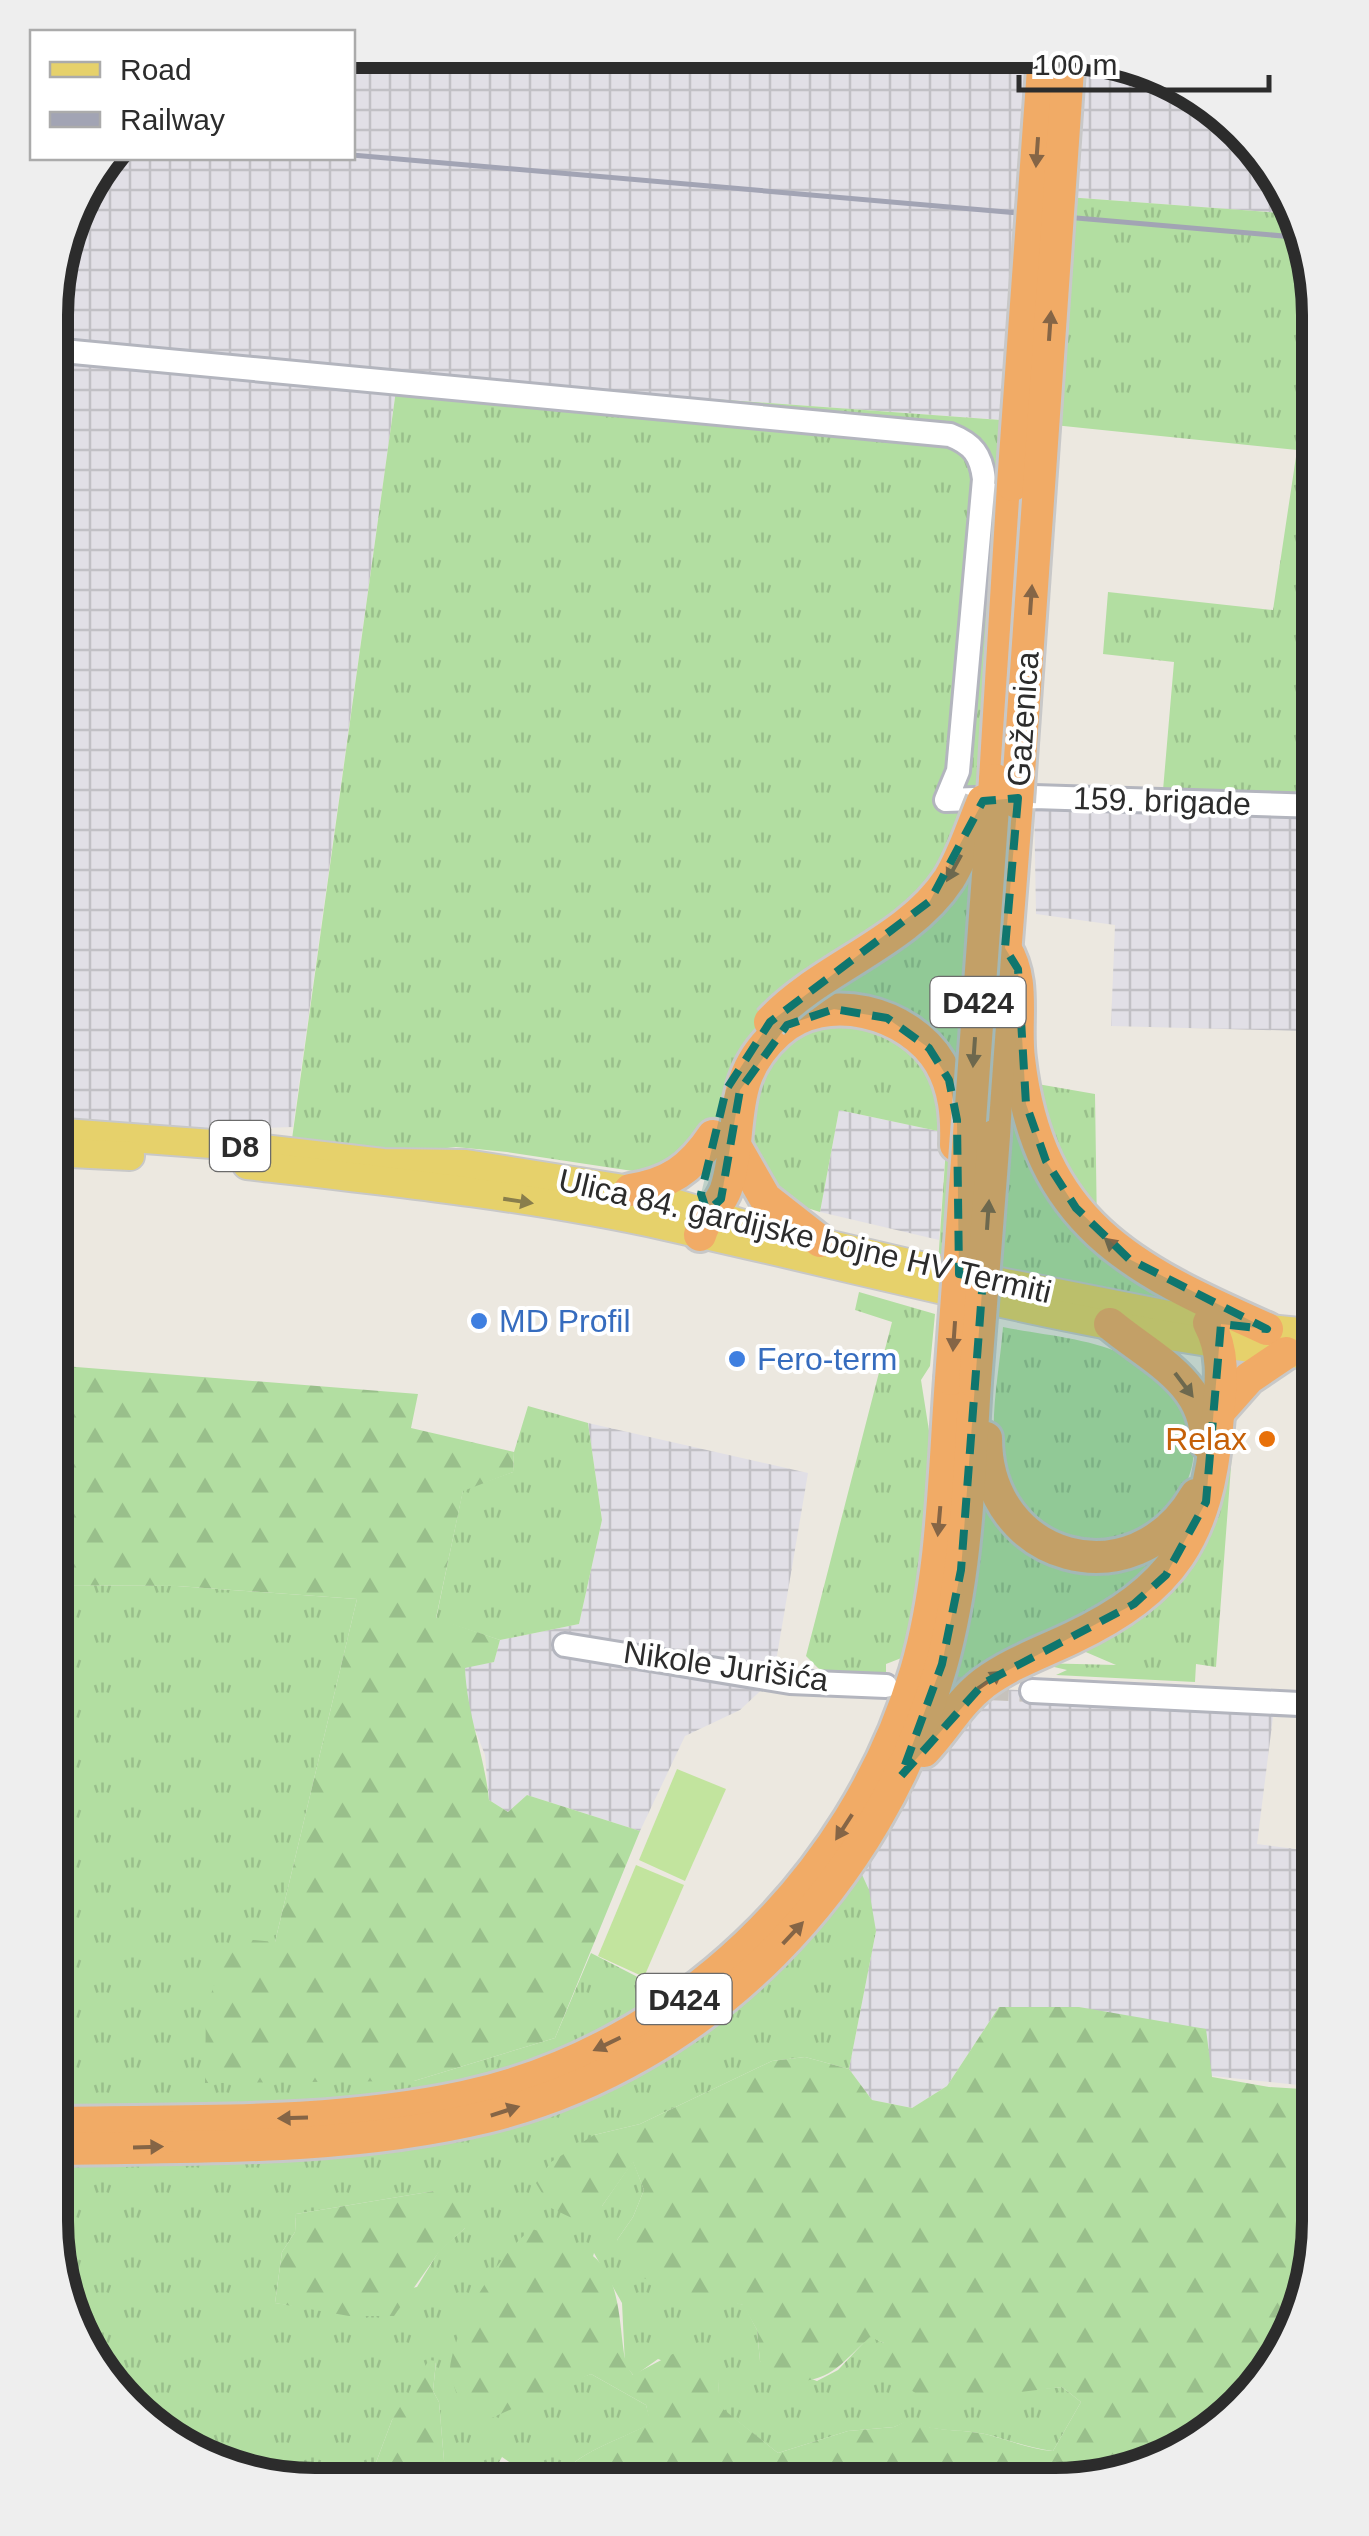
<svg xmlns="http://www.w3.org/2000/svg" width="1369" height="2536" viewBox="0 0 1369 2536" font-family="Helvetica,sans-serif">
	<defs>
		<pattern id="industrial-grid" width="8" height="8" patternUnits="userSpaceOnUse" patternTransform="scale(2.5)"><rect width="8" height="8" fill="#e1dfe6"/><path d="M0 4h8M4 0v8" fill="none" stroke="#c1c0c5"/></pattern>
		<pattern id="grass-tufts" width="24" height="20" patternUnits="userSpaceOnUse" patternTransform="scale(2.5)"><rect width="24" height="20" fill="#b2dea1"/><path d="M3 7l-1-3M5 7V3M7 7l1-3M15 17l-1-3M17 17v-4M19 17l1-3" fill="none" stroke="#99bf8b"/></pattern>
		<pattern id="forest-firs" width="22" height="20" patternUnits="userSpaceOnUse" patternTransform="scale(2.5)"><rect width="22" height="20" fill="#b2dea1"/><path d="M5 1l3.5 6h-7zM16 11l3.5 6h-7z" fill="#99bf8b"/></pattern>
	</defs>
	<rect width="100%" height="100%" fill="#ece8e0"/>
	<g fill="url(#industrial-grid)">
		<polygon points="353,50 1043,55 1017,421 398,376 293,1127 51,1134 52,280 78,197 108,158 352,158"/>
		<polygon points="1057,55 1106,55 1229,115 1295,214 1067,197"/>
		<polygon points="1034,797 1319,806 1319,865 1305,1031 1111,1026 1115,925 1036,914"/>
		<polygon points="839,1110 947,1133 939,1240 820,1212"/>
		<polygon points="588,1423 808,1473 773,1679 740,1710 685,1736 640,1831 527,1795 508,1812 489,1800 485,1755 467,1709 465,1667 494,1662 500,1640 579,1624 602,1520"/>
		<polygon points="922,1686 1275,1701 1257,1844 1319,1852 1318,2087 1212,2076 1131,2018 1079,2007 999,2007 947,2086 912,2108 872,2100 849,2069 876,1931 849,1846"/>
	</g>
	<g fill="url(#grass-tufts)" fill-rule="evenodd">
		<polygon points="1067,197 1295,214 1305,229 1319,314 1319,806 1162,802 1174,662 1103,654 1108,592 1273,610 1297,450 1044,424 997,1077 1095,1094 1097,1231 1183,1317 937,1278 947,1133 839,1110 820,1212 671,1166 646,1173 507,1152 456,1147 402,1153 292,1139 398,376 1043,423"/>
		<polygon points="859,1292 935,1314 930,1366 921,1380 933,1456 926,1537 904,1657 886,1664 886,1675 821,1671 806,1656 892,1322 855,1310"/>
		<path d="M1003,1327C1043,1335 1092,1338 1129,1357C1140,1362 1149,1373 1158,1381C1272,1483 1082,1613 1017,1497C1011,1485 998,1470 996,1457C989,1417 1000,1367 1003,1327Z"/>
		<polygon points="528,1406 588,1423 602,1520 579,1624 500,1640 436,1619 463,1490 513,1472 514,1452"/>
		<path d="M1235,1413L1216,1667L1196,1664L1195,1682L1056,1675L1067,1670L1037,1663L1116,1665L1074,1647C1104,1629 1142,1614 1168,1591C1221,1546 1227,1477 1235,1413Z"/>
		<polygon points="981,1487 1048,1556 1171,1539 1132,1592 969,1671 968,1679 935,1719"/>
		<path d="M51,1585L177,1586L357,1599L275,1942L414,2081L555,2038L591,1953L694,2006L849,1846L869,1890L876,1931L849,2069L805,2057L772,2061L640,2124L594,2135L602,2206L633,2161L644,2190L633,2217L617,2240L715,2297L744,2305L757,2330L760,2361L817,2381L838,2370L870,2336L984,2394L1062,2387L1081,2402L1053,2451C1030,2448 1011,2441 989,2435C961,2428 933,2433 908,2421L894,2427L848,2431L778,2453L717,2405L719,2381L658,2359L634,2376L625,2365L622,2303L594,2253L555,2387L591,2374L646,2405L651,2423C620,2441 572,2452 555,2484H528L527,2474L502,2457L487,2484H446L439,2402L433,2391L436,2362L392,2420L368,2484H279L153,2431L64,2307L50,2222ZM434,2191L465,2228L439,2251L417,2287L311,2308L275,2303L282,2252L295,2232L296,2214Z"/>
	</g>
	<g fill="url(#forest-firs)">
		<path d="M51,1365L418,1394L411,1428L514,1452L513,1472L463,1491L436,1618L500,1640L494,1662L465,1668C467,1715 484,1752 489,1800L508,1812L527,1795L640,1831L555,2038L414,2081L205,2083L206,2008L231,1938L275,1942L357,1599L177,1586L51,1585Z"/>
		<path d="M999,2007H1079L1206,2029L1212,2077L1269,2087L1318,2090V2240L1265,2382L1140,2472L1055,2486L555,2484C572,2452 620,2441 650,2423L646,2405L591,2374L487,2420L466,2412C461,2400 449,2381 450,2368C455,2326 498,2253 532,2229C604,2250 615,2266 622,2338C624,2353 624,2364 633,2375L682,2349L706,2354L719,2381L718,2405L778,2453L848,2431L894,2427L908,2420C933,2433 961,2428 989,2435C1011,2441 1030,2449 1053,2451L1081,2402L1062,2387L930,2403L883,2371L884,2343L870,2337C837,2367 833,2381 784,2383L760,2361L757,2330L743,2305L665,2287L629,2272L617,2240L633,2217L644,2190L633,2162L602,2206L576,2220L551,2208L536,2183L551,2162L594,2135L640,2124L772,2061L805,2057L849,2069L872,2100L912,2108L947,2086Z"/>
		<polygon points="434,2191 473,2198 465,2228 439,2252 394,2316 349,2316 275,2303 282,2252 295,2232 296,2214"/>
		<polygon points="429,2360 436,2361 433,2391 439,2402 446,2484 368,2484 392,2420"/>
	</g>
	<g fill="#c2e49e">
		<polygon points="677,1769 726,1789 685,1881 639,1860"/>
		<polygon points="636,1865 684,1885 644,1977 598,1956"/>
	</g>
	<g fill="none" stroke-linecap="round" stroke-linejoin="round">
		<polyline stroke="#c6c2bc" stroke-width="22" stroke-dasharray="22 11" stroke-linecap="butt" points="921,1686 1032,1691"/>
		<g stroke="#b3b5be" stroke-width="28">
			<g id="minor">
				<path d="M52,350L950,435C973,444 981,455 984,479L958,771L946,800L1034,797L1319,806"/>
				<polyline points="565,1645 790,1682 886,1686"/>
				<polyline points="1032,1691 1319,1705"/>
			</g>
		</g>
		<g stroke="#c8c8c8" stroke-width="32">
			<g id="major">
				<polyline points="51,1132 239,1146 383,1163 466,1164 630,1190 750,1226 929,1268 1209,1323 1319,1334"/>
				<polyline points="51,1152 130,1156"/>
				<path d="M247,1165C387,1181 529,1196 666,1226C883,1274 1098,1334 1319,1356"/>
			</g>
		</g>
		<g stroke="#c8c8c8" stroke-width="38">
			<g id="highway">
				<polyline points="995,780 1013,485"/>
				<path d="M1005,948C1026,981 1014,1021 1019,1059C1038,1223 1131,1269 1267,1329"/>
				<polyline points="1004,967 1017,802"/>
				<polyline points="994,1136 1000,1031"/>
				<polyline points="733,1142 765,1198 820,1241"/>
				<path d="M630,1190C669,1184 691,1169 713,1136"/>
				<path d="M700,1235C707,1212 720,1206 726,1189C745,1130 724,1080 778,1032C825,989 910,1012 940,1063C955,1089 957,1116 956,1145"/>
				<path d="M1110,1324C1149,1357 1208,1382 1206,1443"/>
				<polyline points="1218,1413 1249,1378 1286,1353"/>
				<path d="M986,1438C986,1562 1134,1602 1196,1495"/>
				<path d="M924,1751C946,1728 958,1703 984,1683C1011,1663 1043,1652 1072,1638C1173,1590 1207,1537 1217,1427C1220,1389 1227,1357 1209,1323"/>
				<path d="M50,2123C188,2120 329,2126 464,2097C677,2051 855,1879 916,1671C943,1579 944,1474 951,1379"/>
				<path d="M50,2149C195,2146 344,2151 486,2117C707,2063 880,1883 941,1666C967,1574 969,1477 975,1382"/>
			</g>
		</g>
		<use href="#minor" stroke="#fff" stroke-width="22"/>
		<use href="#major" stroke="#e6d16b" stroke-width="28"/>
		<use href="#highway" stroke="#f1ab66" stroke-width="32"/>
		<polyline stroke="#a2a4b4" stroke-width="5" points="352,155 1306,238"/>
		<g stroke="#c8c8c8" stroke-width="38" stroke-linecap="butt">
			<g id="highway-bridge">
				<polyline points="1013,485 1044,55"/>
				<polyline points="1017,802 1069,55"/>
				<path d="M770,1022C821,967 907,943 949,879C964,855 972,827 983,801"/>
				<polyline points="951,1379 995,780"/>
				<polyline points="975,1382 994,1136"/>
			</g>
		</g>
		<use href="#highway-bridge" stroke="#f1ab66" stroke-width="32"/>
	</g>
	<defs><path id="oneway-solid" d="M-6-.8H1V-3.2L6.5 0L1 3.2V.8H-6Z" transform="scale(2.5)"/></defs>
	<g fill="#856546">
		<use href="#oneway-solid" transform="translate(1037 152) rotate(94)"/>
		<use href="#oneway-solid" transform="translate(1050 326) rotate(-86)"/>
		<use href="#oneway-solid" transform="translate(1031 600) rotate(-86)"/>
		<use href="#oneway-solid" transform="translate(954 868) rotate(119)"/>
		<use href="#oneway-solid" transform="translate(974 1052) rotate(94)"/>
		<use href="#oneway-solid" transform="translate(988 1215) rotate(-86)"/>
		<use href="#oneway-solid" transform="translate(1116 1248) rotate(-140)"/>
		<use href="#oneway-solid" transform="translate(954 1336) rotate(94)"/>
		<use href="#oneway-solid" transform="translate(1184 1385) rotate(53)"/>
		<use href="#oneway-solid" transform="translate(939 1521) rotate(95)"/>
		<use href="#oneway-solid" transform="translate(990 1680) rotate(-35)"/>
		<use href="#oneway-solid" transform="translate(844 1827) rotate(123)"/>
		<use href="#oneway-solid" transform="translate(793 1933) rotate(-47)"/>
		<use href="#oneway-solid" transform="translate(607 2044) rotate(154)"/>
		<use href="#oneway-solid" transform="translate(505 2111) rotate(-18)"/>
		<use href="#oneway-solid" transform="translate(293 2118) rotate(178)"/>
		<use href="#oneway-solid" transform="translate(148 2147) rotate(-2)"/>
	</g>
	<use fill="#897e4c" href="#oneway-solid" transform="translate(518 1201) rotate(9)"/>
	<path fill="#0f766e" fill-opacity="0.2" stroke="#0f766e" stroke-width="8" stroke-dasharray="20 12" stroke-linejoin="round" d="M1018,798L1005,948L1018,969L1026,1104L1046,1161L1076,1208L1129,1259L1267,1329L1221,1324L1206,1502L1166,1575L1134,1604L984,1683L901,1776L942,1664L961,1570L983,1278L959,1274L957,1120L949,1080L929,1048L887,1018L834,1009L787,1025L740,1090L721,1199L707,1212L701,1194L726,1090L770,1022L930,901L983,801Z"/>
	<g fill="#3f7fe0" stroke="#fff" stroke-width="4">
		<circle cx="479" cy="1321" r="10"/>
		<circle cx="737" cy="1359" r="10"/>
	</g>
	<circle fill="#e8710a" stroke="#fff" stroke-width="4" cx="1267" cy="1439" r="10"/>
	<g text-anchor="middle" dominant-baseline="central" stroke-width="8" stroke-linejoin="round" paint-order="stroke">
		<g fill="#fff" stroke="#6b6b6b" stroke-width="2.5">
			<rect x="930.5" y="977" width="95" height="50" rx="8"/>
			<rect x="210" y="1121" width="60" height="50" rx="8"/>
			<rect x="636.5" y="1974" width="95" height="50" rx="8"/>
		</g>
		<g font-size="30" font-weight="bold" fill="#2c2c2c">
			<text x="978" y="1002">D424</text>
			<text x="240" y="1146">D8</text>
			<text x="684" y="1999">D424</text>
		</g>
		<g font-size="32" fill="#2c2c2c" stroke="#fff">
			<text transform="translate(1023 719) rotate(-86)">Gaženica</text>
			<text transform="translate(1162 801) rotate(2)">159. brigade</text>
			<text transform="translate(805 1236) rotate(13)">Ulica 84. gardijske bojne HV Termiti</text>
			<text transform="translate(726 1666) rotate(8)">Nikole Jurišića</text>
		</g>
		<g font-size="32" fill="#366cbe" stroke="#fff" text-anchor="start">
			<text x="499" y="1321">MD Profil</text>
			<text x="757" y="1359">Fero-term</text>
		</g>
		<g font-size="32" fill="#c56008" stroke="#fff" text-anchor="end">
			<text x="1247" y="1439">Relax</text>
		</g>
	</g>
	<path d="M0 0H1369V2536H0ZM315 68H1055A247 247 0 0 1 1302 315V2221A247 247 0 0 1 1055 2468H315A247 247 0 0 1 68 2221V315A247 247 0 0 1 315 68Z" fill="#eee" fill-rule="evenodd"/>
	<path fill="none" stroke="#2c2c2c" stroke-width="12" d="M315 68H1055A247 247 0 0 1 1302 315V2221A247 247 0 0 1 1055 2468H315A247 247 0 0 1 68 2221V315A247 247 0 0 1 315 68Z"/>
	<rect x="30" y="30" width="325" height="130" fill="#ffffff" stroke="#ababab" stroke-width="2.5"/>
	<rect x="50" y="62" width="50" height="15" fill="#e6d16b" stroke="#ababab" stroke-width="2.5"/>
	<text x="120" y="80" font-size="30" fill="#2c2c2c">Road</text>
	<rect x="50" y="112" width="50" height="15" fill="#a2a4b4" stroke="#ababab" stroke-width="2.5"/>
	<text x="120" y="130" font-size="30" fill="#2c2c2c">Railway</text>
	<path d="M1019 75v15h250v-15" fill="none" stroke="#2c2c2c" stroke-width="5"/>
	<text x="1034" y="75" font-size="30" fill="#2c2c2c" stroke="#ffffff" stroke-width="8" paint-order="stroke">100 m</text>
</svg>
